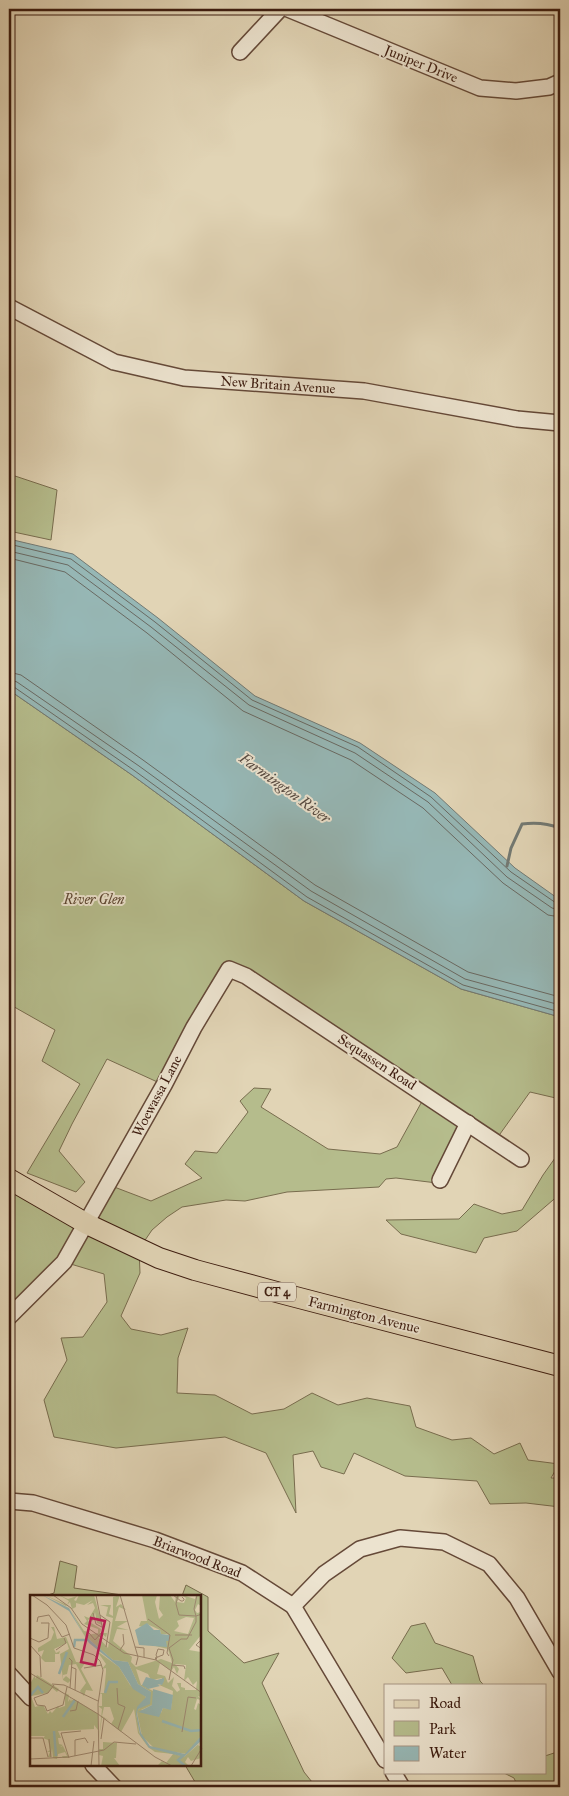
<svg xmlns="http://www.w3.org/2000/svg" width="569" height="1796" viewBox="0 0 569 1796" font-family="'IM FELL Great Primer',serif">
	<rect width="100%" height="100%" fill="#e1d4b5"/>
	<filter id="stains"><feTurbulence type="fractalNoise" baseFrequency=".004" numOctaves="4"/><feColorMatrix values="0 0 0 0 .2 0 0 0 0 .09 0 0 0 0 .02 0 0 0 .5 -.17"/></filter>
	<radialGradient id="worn" r=".72"><stop offset=".6" stop-color="#630" stop-opacity="0"/><stop offset="1" stop-color="#630" stop-opacity=".3"/></radialGradient>
	<g fill="#b5bc8c" stroke="#786c4e">
		<polygon points="9,474 57,490 51,540 9,531"/>
		<polygon points="9,690 132,775 304,901 461,989 560,1017 560,1099 530,1092 495,1141 468,1123 437,1183 396,1178 386,1179 379,1187 287,1192 245,1201 226,1200 182,1207 167,1217 152,1230 139,1249 140,1273 121,1316 131,1329 161,1335 188,1328 178,1358 177,1393 215,1395 252,1414 284,1409 312,1393 338,1405 367,1398 410,1406 416,1427 452,1440 471,1438 494,1454 520,1443 528,1460 559,1464 551,1478 560,1478 560,1507 526,1503 490,1504 477,1481 405,1476 354,1453 344,1474 321,1467 313,1451 293,1455 296,1513 266,1453 225,1437 116,1448 54,1437 44,1400 67,1360 61,1338 83,1337 107,1302 104,1274 64,1262 9,1317 9,1206 20,1185 87,1224 109,1185 151,1201 202,1178 185,1164 195,1151 217,1153 248,1112 240,1101 254,1088 271,1089 261,1107 328,1149 380,1154 397,1147 426,1094 229,969 164,1085 107,1059 72,1124 59,1151 85,1182 76,1192 27,1173 80,1084 42,1061 55,1030 9,1004"/>
		<polygon points="560,1151 560,1194 517,1231 484,1238 476,1253 401,1234 386,1220 459,1219 474,1204 502,1214 522,1210 543,1175"/>
		<polygon points="60,1561 77,1566 74,1588 122,1595 123,1596 45,1596 54,1593"/>
		<polygon points="186,1585 208,1597 208,1631 244,1663 279,1653 262,1683 304,1772 316,1787 198,1787 185,1765 200,1765 200,1596 182,1596"/>
		<polygon points="425,1623 435,1643 473,1656 480,1681 484,1685 452,1685 442,1668 406,1673 392,1658 411,1626"/>
		<polygon points="560,1751 560,1787 518,1787 514,1778 502,1772 545,1772 545,1756"/>
	</g>
	<polygon fill="#96b7b5" stroke="#727973" points="9,539 73,554 158,618 255,696 360,743 435,793 515,868 560,900 560,1017 461,989 304,901 132,775 9,690"/>
	<g fill="none" stroke-linecap="round" stroke-linejoin="round">
		<g stroke="#696962" stroke-width="1">
			<polyline points="9,544 71,559 155,622 252,700 358,747 431,797 511,872 556,903 560,904"/>
			<polyline points="9,551 68,565 151,627 249,705 355,753 428,802 507,877 552,908 560,910"/>
			<polyline points="9,558 65,572 147,633 243,711 351,760 423,808 503,883 548,915 560,917"/>
			<polyline points="9,672 21,675 143,760 315,885 468,972 560,997"/>
			<polyline points="9,679 17,682 139,766 311,891 465,979 560,1005"/>
			<polyline points="9,686 14,687 135,771 307,897 463,985 560,1012"/>
		</g>
		<path stroke="#727973" stroke-width="3" d="M507,866L511,848L522,824C536,822 547,823 560,828"/>
		<g stroke="#654938" stroke-width="18">
			<g id="minor">
				<polyline points="288,9 480,88 516,91 549,87 560,82"/>
				<polyline points="240,52 280,9"/>
				<polyline points="9,307 114,362 184,378 364,391 517,419 560,423"/>
				<polyline points="440,1180 468,1123"/>
				<polyline points="9,1317 64,1262 164,1085 194,1027 229,969 246,976 521,1159"/>
				<polyline points="9,1501 33,1503 155,1540 242,1573 293,1606 385,1760"/>
				<polyline points="293,1606 324,1574 360,1549 400,1538 444,1542 489,1564 517,1598 560,1672"/>
				<polyline points="9,1674 31,1698"/>
				<polyline points="93,1765 114,1787"/>
				<polyline points="393,1772 402,1787"/>
			</g>
		</g>
		<g stroke="#3c1b0f" stroke-width="22">
			<polyline id="major" points="9,1179 87,1224 159,1258 195,1270 284,1294 560,1366"/>
		</g>
		<use href="#minor" stroke="#ece3cf" stroke-width="15"/>
		<use href="#major" stroke="#e1d4b5" stroke-width="20"/>
	</g>
	<g text-anchor="middle" dominant-baseline="central" stroke-width="4" stroke-linejoin="round" paint-order="stroke">
		<rect fill="#ece3cf" stroke="#715749" stroke-width="1" x="258" y="1282.5" width="38" height="19" rx="4"/>
		<g font-size="12" font-weight="bold" fill="#3c1b0f">
			<text x="277" y="1292">CT 4</text>
		</g>
		<g font-size="14" fill="#3c1b0f" stroke="#ece3cf">
			<text transform="translate(421 64) rotate(22)">Juniper Drive</text>
			<text transform="translate(278 385) rotate(4)">New Britain Avenue</text>
			<text transform="translate(377 1062) rotate(33)">Sequassen Road</text>
			<text transform="translate(157 1096) rotate(-62)">Woewassa Lane</text>
			<text transform="translate(364 1315) rotate(14)">Farmington Avenue</text>
			<text transform="translate(197 1557) rotate(21)">Briarwood Road</text>
		</g>
		<g font-size="14" font-style="italic" fill="#5a432e" stroke="#ece3cf">
			<text x="94" y="899">River Glen</text>
		</g>
		<g font-size="15" font-style="italic" fill="#574a41" stroke="#ece3cf">
			<text transform="translate(285 788) rotate(36)">Farmington River</text>
		</g>
	</g>
	<g transform="translate(30 1595)">
		<rect width="171" height="171" fill="#e1d4b5"/>
		<path d="M15,0L37,10L39,6L29,0L38,4L47,1L44,5L46,6L49,0H64L72,30L67,28L65,17L63,26L59,24L58,26L71,34L70,38H77L76,42L72,39L69,43L78,53L83,23L76,21L78,12L70,10H81L79,19L83,21V2L90,0L86,12L91,9L96,15L89,12L85,26H98L87,32L99,35L87,34L83,46L102,62L101,67L106,72L131,64L142,68L138,54L121,50L135,46L138,39H131L130,35L117,29L113,32L109,31L111,26H117L112,0H127L125,7L129,24L133,20L129,14L130,0H140L145,7L146,0H150L147,7L154,8L156,3L152,0L165,4L166,0H170L171,11L168,9L165,15L167,18L171,17V40L159,55L171,57V102L168,101L171,105L167,104L164,114L166,115L168,108L171,110V141L157,159L125,154L112,141L107,117L121,97L108,89L98,67L83,65L54,40L41,16L54,36L59,37L57,40L68,38V34L54,29L57,26L54,21L59,23L65,13L63,8L57,10L63,5L54,10L46,8V12L42,14L40,7L36,11ZM156,22L164,23L158,39L144,36L149,31L147,26ZM130,68L141,76L144,72L147,79L149,74L145,69L156,70L154,86L158,82L163,90L167,86L166,95H155V93L151,92V88H147L150,95L147,97L142,91L144,82L138,88L135,81L127,79ZM106,74L118,79L121,85L132,83V90H111ZM127,89L143,96L141,114L133,113L131,118L111,115L122,110L125,103L123,96L115,92ZM21,32H24L27,44L36,42L46,67L55,68L51,74L63,96L56,95L54,101L50,96L56,88L46,69L39,70L37,79L33,80V84L36,81L41,85L38,88L33,85L30,59L39,54L37,48L24,54L26,58L30,56L29,59H25V67H15L11,63L14,55L8,57V53L21,45L24,37ZM67,56L89,72L100,90L116,102L106,119L108,128L109,137L116,148L118,151L154,162L171,147L168,150L171,152V163L161,166L158,162L155,167L159,171H127L132,166L136,168L143,159L125,157L118,152L108,138L104,114L91,137L81,129L84,124L80,112H74L72,121L80,126L72,122L69,144L72,114L68,111H72V99L69,98H74L76,77V73L72,74L76,69ZM5,80V84L7,80L29,94L27,97L22,93L18,98L1,101L5,112L13,110L18,119L20,116L22,118L28,111L29,113L35,111V98L39,100L38,107L41,102L40,106L43,103L41,106L44,104L68,119V135L64,130V134L28,136L31,143H28L29,149L33,150L30,152L33,151L39,163H33L32,161H37L35,157L28,159L27,164L23,163L22,153L21,162H18L20,157H17L20,155L18,145L13,143L15,141H0V89ZM73,147L87,148L86,163H84L90,171H71L73,161L69,160V154H73Z" fill="#b5bc8c" fill-rule="evenodd"/>
		<path d="M12,0L39,13L54,40L83,65L98,67L108,89L121,97L120,109L108,114L107,118L111,138L120,151L155,159L171,141V146L154,162L119,153L110,140L106,119L107,112L116,102L103,94L89,72L59,48L39,16ZM117,28L124,35H130L131,39L140,40L139,46H136L137,52L109,50L105,35ZM116,82L127,85L134,83V86L132,90L127,89L130,91L118,94L112,90ZM123,94L143,100L141,115L133,113L129,122L108,117L122,110Z" fill="#96b7b5"/>
		<path fill="none" stroke="#96b7b5" stroke-width="2.5" d="M44,52L45,45H58M29,79L37,57M75,98L79,87H88M0,101L8,92L13,98M33,122L45,105M132,126L161,136L172,135M24,136L26,161M154,160L148,165L155,171"/>
		<path fill="none" stroke="#9f8a73" stroke-width="1" d="M2,0L17,10L36,30L44,53L64,60L70,66L73,75L68,109L69,171M23,0L41,13L52,29L94,58L126,65L172,98M90,0L108,62L106,70M143,0L151,6H153L154,5V4L152,2L154,4M148,0L146,9L149,20L166,21M63,18L66,29L74,33M70,20L80,27L76,52M166,21L164,14L167,0M118,24L140,40L137,58L139,61M7,27L8,22L19,20L32,42L40,39M59,38L65,45L73,36L66,0M145,40H162M0,43L9,47L18,43L19,28H11M172,44L166,50L172,54M0,50L10,61L11,82M105,52L114,53V62M26,55L36,48L34,43M90,55L94,49L93,39M39,63L42,66L40,93M125,65L126,62H128L130,61L133,60L134,55L128,54L126,60L127,62L126,65M142,70L154,71L155,74M41,72L46,74L45,95M54,73L72,70M0,78L68,119L125,162L142,171M139,85L143,65L139,53L151,44H157L166,27V21L172,19M22,89L34,90L68,106M24,90L18,98L4,103L7,110L15,111L17,116L33,110L37,92M87,93L88,109L95,112L88,134M40,116L46,115L48,106M152,137L158,102L166,103M0,143H13L18,162M19,144L21,162M71,144L74,123M45,161V145L55,143L58,148M39,163L31,138L51,136M0,164L39,162L74,155L84,147L106,149M61,171L64,146M161,171L172,153"/>
		<path fill="#c2185b" fill-opacity="0.15" stroke="#c2185b" stroke-width="2.5" d="M61,23L75,26L65,70L51,67Z"/>
		<rect width="171" height="171" fill="none" stroke="#3c1b0f" stroke-width="2.5"/>
	</g>
	<rect width="569" height="1796" fill="none" stroke="#e1d4b5" stroke-width="30"/>
	<rect x="10" y="10" width="549" height="1776" fill="none" stroke="#3c1b0f" stroke-width="2.5"/>
	<rect x="15" y="15" width="539" height="1766" fill="none" stroke="#3c1b0f"/>
	<rect x="384" y="1684" width="162" height="90" fill="#ece3cf" stroke="#a69382"/>
	<rect x="394" y="1700" width="25" height="8" fill="#e1d4b5" stroke="#a69382"/>
	<text x="429" y="1708" font-size="15" fill="#3c1b0f">Road</text>
	<rect x="394" y="1721" width="25" height="15" fill="#b5bc8c" stroke="#a69382"/>
	<text x="429" y="1734" font-size="15" fill="#3c1b0f">Park</text>
	<rect x="394" y="1746" width="25" height="15" fill="#96b7b5" stroke="#a69382"/>
	<text x="429" y="1758" font-size="15" fill="#3c1b0f">Water</text>
	<rect width="100%" height="100%" filter="url(#stains)"/>
	<rect width="100%" height="100%" fill="url(#worn)"/>
</svg>
